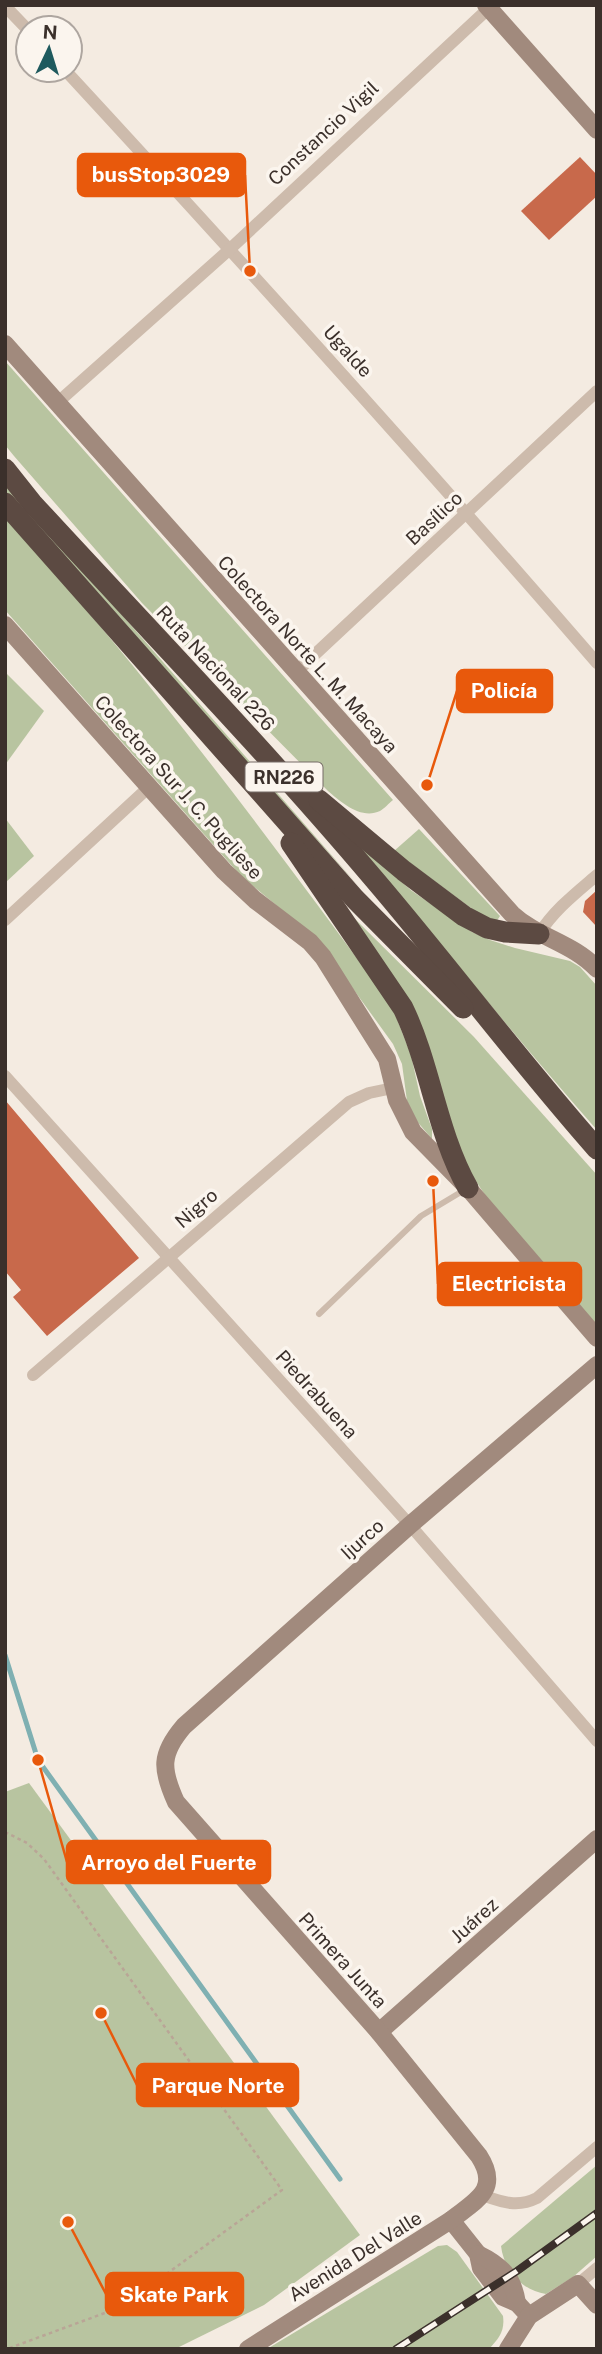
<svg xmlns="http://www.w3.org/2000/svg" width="602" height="2354" viewBox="0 0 602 2354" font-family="'Public Sans',sans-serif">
	<rect width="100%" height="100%" fill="#f4ebe1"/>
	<g fill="#b8c4a0">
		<path d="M5,361L393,800C389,803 384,809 380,811C361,820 341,802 328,791L142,603L14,456L5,445Z"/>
		<polygon points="5,481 27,506 361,889 5,493"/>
		<path d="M5,516C140,666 261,827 380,990L395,1014L411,1055L420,1096L432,1129V1139L415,1119L407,1101L402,1064L393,1044L317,939L241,876L5,610Z"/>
		<polygon points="5,672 44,711 5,765"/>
		<polygon points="5,818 34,856 5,883"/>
		<polygon points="419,829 500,916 496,922 491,923 394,851"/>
		<path d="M355,842L412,891L472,932L490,940L515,948L570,961L580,967L597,986V1130C514,1036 436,938 355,842Z"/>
		<polygon points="350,914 474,1037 597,1175 597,1327 487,1198 468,1169"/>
		<polygon points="29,1783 360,2235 264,2305 175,2349 5,2349 5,1792"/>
		<path d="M597,2165V2256L573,2277L546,2294C521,2290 504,2270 501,2246Z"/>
		<path d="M447,2245L457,2252L503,2316C505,2331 499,2338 489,2349H267L438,2246Z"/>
	</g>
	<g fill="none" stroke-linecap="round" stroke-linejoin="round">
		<polyline stroke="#7fb0b2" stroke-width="5" points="5,1655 38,1760 340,2179"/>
	</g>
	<g fill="#c8694b">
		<polygon points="580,157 597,175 597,196 549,240 521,211"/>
		<polygon points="597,890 597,927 583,912 585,901"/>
		<polygon points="5,1100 139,1258 47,1336 13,1297 21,1290 5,1271"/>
	</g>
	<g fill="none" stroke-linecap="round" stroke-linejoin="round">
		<polyline stroke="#b9a596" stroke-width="2.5" stroke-dasharray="3.5 3.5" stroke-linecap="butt" points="5,1832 27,1843 44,1859 282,2190 121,2307 7,2349"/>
		<polyline stroke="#cdbbac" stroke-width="6" points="319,1314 421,1216 466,1189"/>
		<g stroke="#cdbbac" stroke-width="12">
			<polyline points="5,6 28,30"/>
			<path d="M65,70C245,265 423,462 597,663"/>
			<polyline points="57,403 230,249 489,8"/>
			<polyline points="296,672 597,391"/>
			<polyline points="5,920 149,787"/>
			<path d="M539,934C554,910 576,893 597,875"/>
			<polyline points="5,1076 410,1525 597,1741"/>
			<polyline points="33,1375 349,1102 369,1093 393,1088"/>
			<path d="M482,2195C502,2202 517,2208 537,2198L597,2147"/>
			<polyline points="578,2284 597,2268"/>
		</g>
		<g stroke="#a18a7d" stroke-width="18">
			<polyline points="486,5 597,130"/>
			<path d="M5,344L512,914C538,938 573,943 597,969"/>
			<polyline points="5,625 224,871 255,900 310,942 323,957 387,1059 397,1100 413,1132 468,1188 597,1338"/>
			<polyline points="379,2032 597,1839"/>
			<polyline points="451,2220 478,2254 481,2268 503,2297 517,2303 529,2316"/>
			<path d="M478,2254C501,2265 513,2277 517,2303"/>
			<path d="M248,2349L451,2220C475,2201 501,2190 479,2156L379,2032L176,1802C161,1769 160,1754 184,1726L410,1525L597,1365"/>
			<polyline points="508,2349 529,2316 578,2284 597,2305"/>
		</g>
		<g stroke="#5c4a42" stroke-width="21">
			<path d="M5,469L32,503C147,628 265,750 374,879C450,968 520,1062 597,1149"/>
			<polyline points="5,503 355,899 463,1008"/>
			<polyline points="319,800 404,871 464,916 487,928 505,932 539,934"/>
			<path d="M291,843L403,1008C431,1066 436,1131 468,1188"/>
		</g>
		<g stroke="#3b302b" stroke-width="8">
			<polyline id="rail" points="396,2349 517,2271 597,2213"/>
		</g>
		<use href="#rail" stroke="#fbf5ee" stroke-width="5" stroke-dasharray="16" stroke-linecap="butt"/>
	</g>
	<g text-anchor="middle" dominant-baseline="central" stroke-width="7" stroke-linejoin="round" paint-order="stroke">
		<rect fill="#fbf5ee" stroke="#756b66" stroke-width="2" x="245.5" y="762.5" width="77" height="29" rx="5"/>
		<g font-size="18" font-weight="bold" fill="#3b302b">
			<text x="284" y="777">RN226</text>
		</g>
		<g font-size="19" fill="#3b302b" stroke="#fbf5ee">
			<text transform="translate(323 133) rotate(-43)">Constancio Vigil</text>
			<text transform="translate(348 351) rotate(48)">Ugalde</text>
			<text transform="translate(434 518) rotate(-43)">Basílico</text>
			<text transform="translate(308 654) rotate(48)">Colectora Norte L. M. Macaya</text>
			<text transform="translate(216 668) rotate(47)">Ruta Nacional 226</text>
			<text transform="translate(179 787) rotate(48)">Colectora Sur J. C. Pugliese</text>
			<text transform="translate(196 1208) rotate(-41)">Nigro</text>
			<text transform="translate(317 1394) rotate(48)">Piedrabuena</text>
			<text transform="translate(362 1539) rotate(-42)">Ijurco</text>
			<text transform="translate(474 1920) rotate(-42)">Juárez</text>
			<text transform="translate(343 1960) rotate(48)">Primera Junta</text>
			<text transform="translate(355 2256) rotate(-32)">Avenida Del Valle</text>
		</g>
	</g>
	<path fill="none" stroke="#e8590c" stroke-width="2.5" d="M250 271L245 175M427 785L457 691M433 1181L438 1284M38 1760L67 1862M101 2013L137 2085M68 2222L106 2294"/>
	<g fill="#e8590c" stroke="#fbf5ee" stroke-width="2.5">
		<circle cx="250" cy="271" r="7"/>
		<circle cx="427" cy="785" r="7"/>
		<circle cx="433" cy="1181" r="7"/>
		<circle cx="38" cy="1760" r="7"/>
		<circle cx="101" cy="2013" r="7"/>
		<circle cx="68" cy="2222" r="7"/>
	</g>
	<g fill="#e8590c" stroke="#e8590c" stroke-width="2.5">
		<rect x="78" y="154" width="167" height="42" rx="7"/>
		<rect x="457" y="670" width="95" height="42" rx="7"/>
		<rect x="438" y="1263" width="143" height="42" rx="7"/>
		<rect x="67" y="1841" width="203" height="42" rx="7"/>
		<rect x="137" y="2064" width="161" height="42" rx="7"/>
		<rect x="106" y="2273" width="137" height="42" rx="7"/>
	</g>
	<g font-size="21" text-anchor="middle" font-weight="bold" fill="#fff">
		<text x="161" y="182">busStop3029</text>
		<text x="504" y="698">Policía</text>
		<text x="509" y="1291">Electricista</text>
		<text x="169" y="1870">Arroyo del Fuerte</text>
		<text x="218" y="2093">Parque Norte</text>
		<text x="174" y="2302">Skate Park</text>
	</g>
	<rect width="602" height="2354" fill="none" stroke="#3b302b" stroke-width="14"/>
	<g transform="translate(49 49) rotate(4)"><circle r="33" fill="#fbf5ee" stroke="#aea6a0" stroke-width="2"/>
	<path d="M0-5L12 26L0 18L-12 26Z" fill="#1f5a5e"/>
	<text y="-10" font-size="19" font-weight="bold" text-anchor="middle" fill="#3b302b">N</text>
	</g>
</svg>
